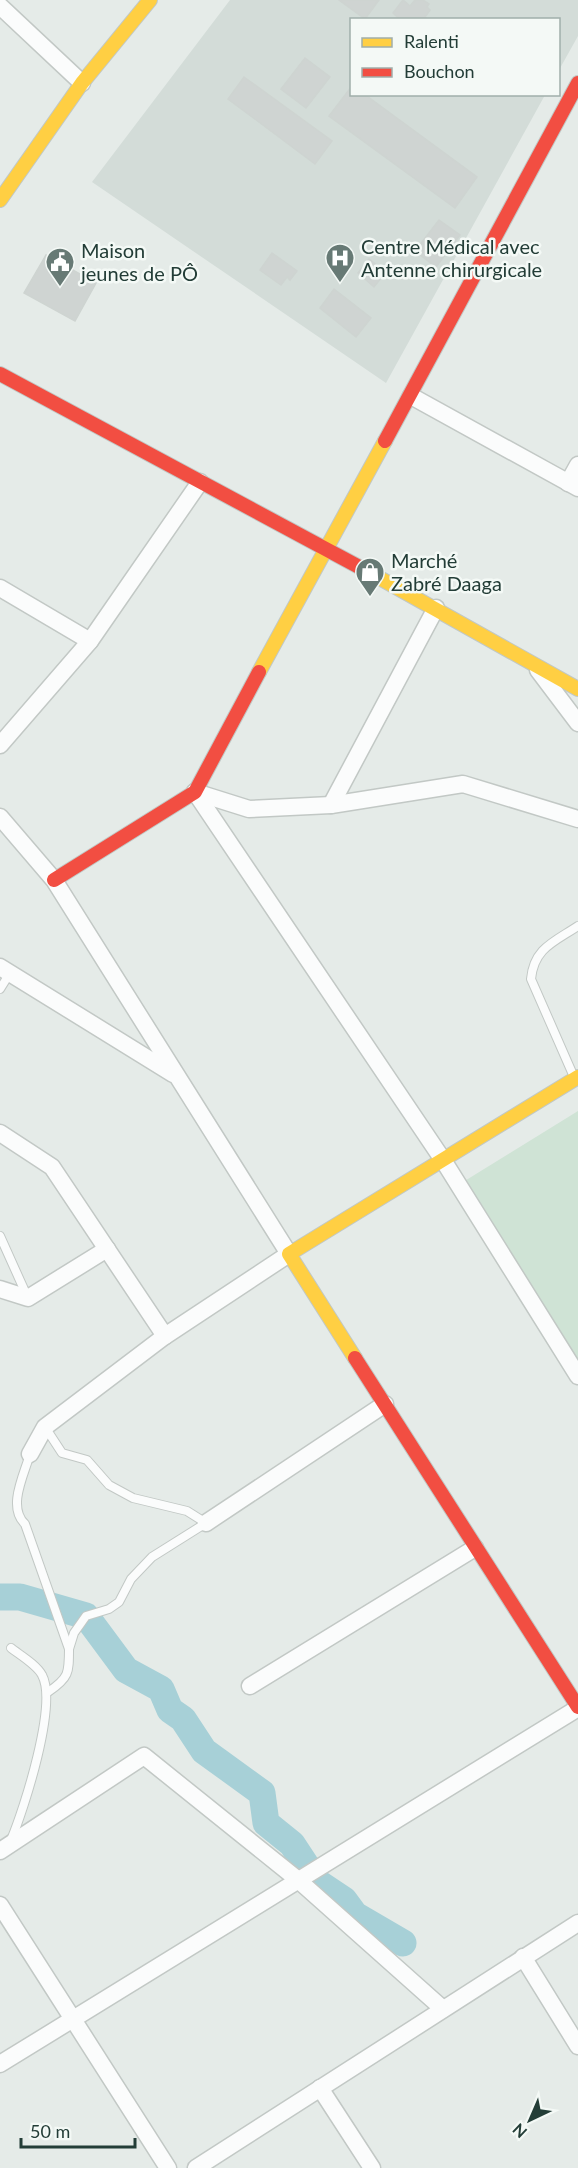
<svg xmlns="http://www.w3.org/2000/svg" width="578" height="2168" viewBox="0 0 578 2168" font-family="Lato,sans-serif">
	<rect width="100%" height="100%" fill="#e5ebe8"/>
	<polygon fill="#d3dcd8" points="230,0 578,0 578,36 559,70 558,20 352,20 352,94 545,95 386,383 92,182"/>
	<polygon fill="#cfe3d5" points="578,1111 578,1371 463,1182"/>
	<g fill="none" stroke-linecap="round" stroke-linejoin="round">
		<polyline stroke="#a7d0d7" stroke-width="27" points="0,1597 20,1597 86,1616 126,1670 161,1689 170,1710 183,1719 204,1751 262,1793 266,1823 292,1844 317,1882 344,1900 355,1915 403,1943"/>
	</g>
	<g fill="#cfd4d2" stroke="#ced4d1" stroke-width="1.5">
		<polygon points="339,0 379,0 365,19"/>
		<polygon points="403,0 410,6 415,0 423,0 429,4 427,7 430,10 425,17 428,20 401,20 395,15 393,13"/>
		<polygon points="305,58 330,77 306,108 281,89"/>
		<polygon points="244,77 332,141 315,164 228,99"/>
		<polygon points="352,86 352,94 364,94 477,177 455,208 329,116"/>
		<polygon points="439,220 460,235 436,267 415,251"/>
		<polygon points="272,253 297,271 290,280 287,277 281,285 260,270"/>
		<polygon points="46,255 96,283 75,321 24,293"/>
		<polygon points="369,259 386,272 374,287 358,273"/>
		<polygon points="334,289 371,318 356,337 320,308"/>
	</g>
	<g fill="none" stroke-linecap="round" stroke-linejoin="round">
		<g stroke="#c2c8c5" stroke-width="10">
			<g id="lane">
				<polyline points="0,989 10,973"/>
				<path d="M574,1077L531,979C534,948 554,942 578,926"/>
				<polyline points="0,1236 27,1296"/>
				<polyline points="45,1427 62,1453 87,1460 109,1485 133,1498 187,1511 206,1523 152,1557 131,1579 119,1602 109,1609 86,1616 74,1633 69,1649"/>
				<path d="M30,1454C24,1475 7,1507 25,1524L69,1649C69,1673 69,1678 48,1692"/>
				<path d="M11,1840C24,1809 58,1704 42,1675C37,1665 20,1655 11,1648"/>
			</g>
		</g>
		<g stroke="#c2c8c5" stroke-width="19">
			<g id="street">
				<polyline points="0,6 82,83"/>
				<polyline points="411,396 578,488"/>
				<polyline points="568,483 578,465"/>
				<polyline points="0,588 90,641"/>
				<polyline points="538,670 578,723"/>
				<polyline points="0,745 90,641 200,482"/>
				<polyline points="195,792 443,1160 578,1376"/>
				<polyline points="195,792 249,809 331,805 463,784 578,819"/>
				<polyline points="331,805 436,608"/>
				<polyline points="0,817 54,880 289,1254 165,1336 45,1427 30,1454"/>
				<polyline points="0,967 173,1074"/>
				<polyline points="0,1133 52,1167 165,1336"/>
				<polyline points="0,1289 28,1298 107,1249"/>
				<polyline points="206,1523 385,1404"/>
				<polyline points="250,1686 475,1548"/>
				<polyline points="0,1851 144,1756 297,1879 443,2009"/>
				<polyline points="0,1905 168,2168"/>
				<polyline points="523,1957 578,2046"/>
				<polyline points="0,2064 578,1708"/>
				<polyline points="320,2088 372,2168"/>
				<polyline points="196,2168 578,1923"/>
			</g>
		</g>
		<g stroke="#c1c8c5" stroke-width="16">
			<g id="slow">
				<polyline points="0,200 82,83 150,0"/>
				<polyline points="376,576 578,689"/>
				<polyline points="259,672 385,441"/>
				<polyline points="355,1358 289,1254 578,1077"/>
			</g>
		</g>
		<g stroke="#c1c8c5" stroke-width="16">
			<g id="jam">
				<polyline points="0,374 376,576"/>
				<polyline points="385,441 578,83"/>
				<polyline points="54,880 195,792 259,672"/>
				<polyline points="355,1358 578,1707"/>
			</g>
		</g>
		<use href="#lane" stroke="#fbfcfc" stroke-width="8"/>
		<use href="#street" stroke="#fbfcfc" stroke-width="16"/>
		<use href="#slow" stroke="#ffcf43" stroke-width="14"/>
		<use href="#jam" stroke="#f24e42" stroke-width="14"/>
	</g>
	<defs>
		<g id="hospital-pin" transform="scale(1.5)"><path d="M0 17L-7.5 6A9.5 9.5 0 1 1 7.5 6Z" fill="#677a75" stroke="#f4f9f6"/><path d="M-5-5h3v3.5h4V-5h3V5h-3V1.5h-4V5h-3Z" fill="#fff"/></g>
		<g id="civic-pin" transform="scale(1.5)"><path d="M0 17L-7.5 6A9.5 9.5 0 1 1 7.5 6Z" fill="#677a75" stroke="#f4f9f6"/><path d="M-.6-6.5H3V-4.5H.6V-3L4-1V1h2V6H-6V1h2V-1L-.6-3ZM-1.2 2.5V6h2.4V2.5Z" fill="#fff"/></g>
		<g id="shop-pin" transform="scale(1.5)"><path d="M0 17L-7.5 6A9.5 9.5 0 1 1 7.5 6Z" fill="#677a75" stroke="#f4f9f6"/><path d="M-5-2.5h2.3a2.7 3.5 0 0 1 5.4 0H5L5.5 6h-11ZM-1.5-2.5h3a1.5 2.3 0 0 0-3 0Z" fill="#fff"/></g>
	</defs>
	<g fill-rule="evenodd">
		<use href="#hospital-pin" x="340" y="258"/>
		<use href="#civic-pin" x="60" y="262"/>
		<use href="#shop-pin" x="370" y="572"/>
	</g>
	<g text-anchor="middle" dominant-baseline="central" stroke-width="5" stroke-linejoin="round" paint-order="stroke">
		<g font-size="20" fill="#233d37" stroke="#f4f9f6" text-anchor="start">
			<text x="361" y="246">Centre Médical avec<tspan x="361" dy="23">Antenne chirurgicale</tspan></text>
			<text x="81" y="250">Maison<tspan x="81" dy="23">jeunes de PÔ</tspan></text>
			<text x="391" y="560">Marché<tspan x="391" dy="23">Zabré Daaga</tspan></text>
		</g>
	</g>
	<rect x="350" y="18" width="210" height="78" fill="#f4f9f6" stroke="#a0aeaa" stroke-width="1.5"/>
	<rect x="362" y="38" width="30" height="9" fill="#ffcf43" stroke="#a0aeaa" stroke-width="1.5"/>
	<text x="404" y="48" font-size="18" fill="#233d37">Ralenti</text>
	<rect x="362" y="68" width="30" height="9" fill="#f24e42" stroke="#a0aeaa" stroke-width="1.5"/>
	<text x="404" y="78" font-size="18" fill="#233d37">Bouchon</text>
	<g transform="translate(530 2120) rotate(224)" stroke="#f4f9f6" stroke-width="4.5" paint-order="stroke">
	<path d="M0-4.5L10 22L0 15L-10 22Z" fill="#233d37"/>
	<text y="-9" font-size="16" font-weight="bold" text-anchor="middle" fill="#233d37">N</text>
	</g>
	<path d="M21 2138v9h114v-9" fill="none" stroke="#233d37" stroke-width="3"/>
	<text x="30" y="2138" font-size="18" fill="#233d37" stroke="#f4f9f6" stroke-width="4.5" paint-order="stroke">50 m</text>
</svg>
